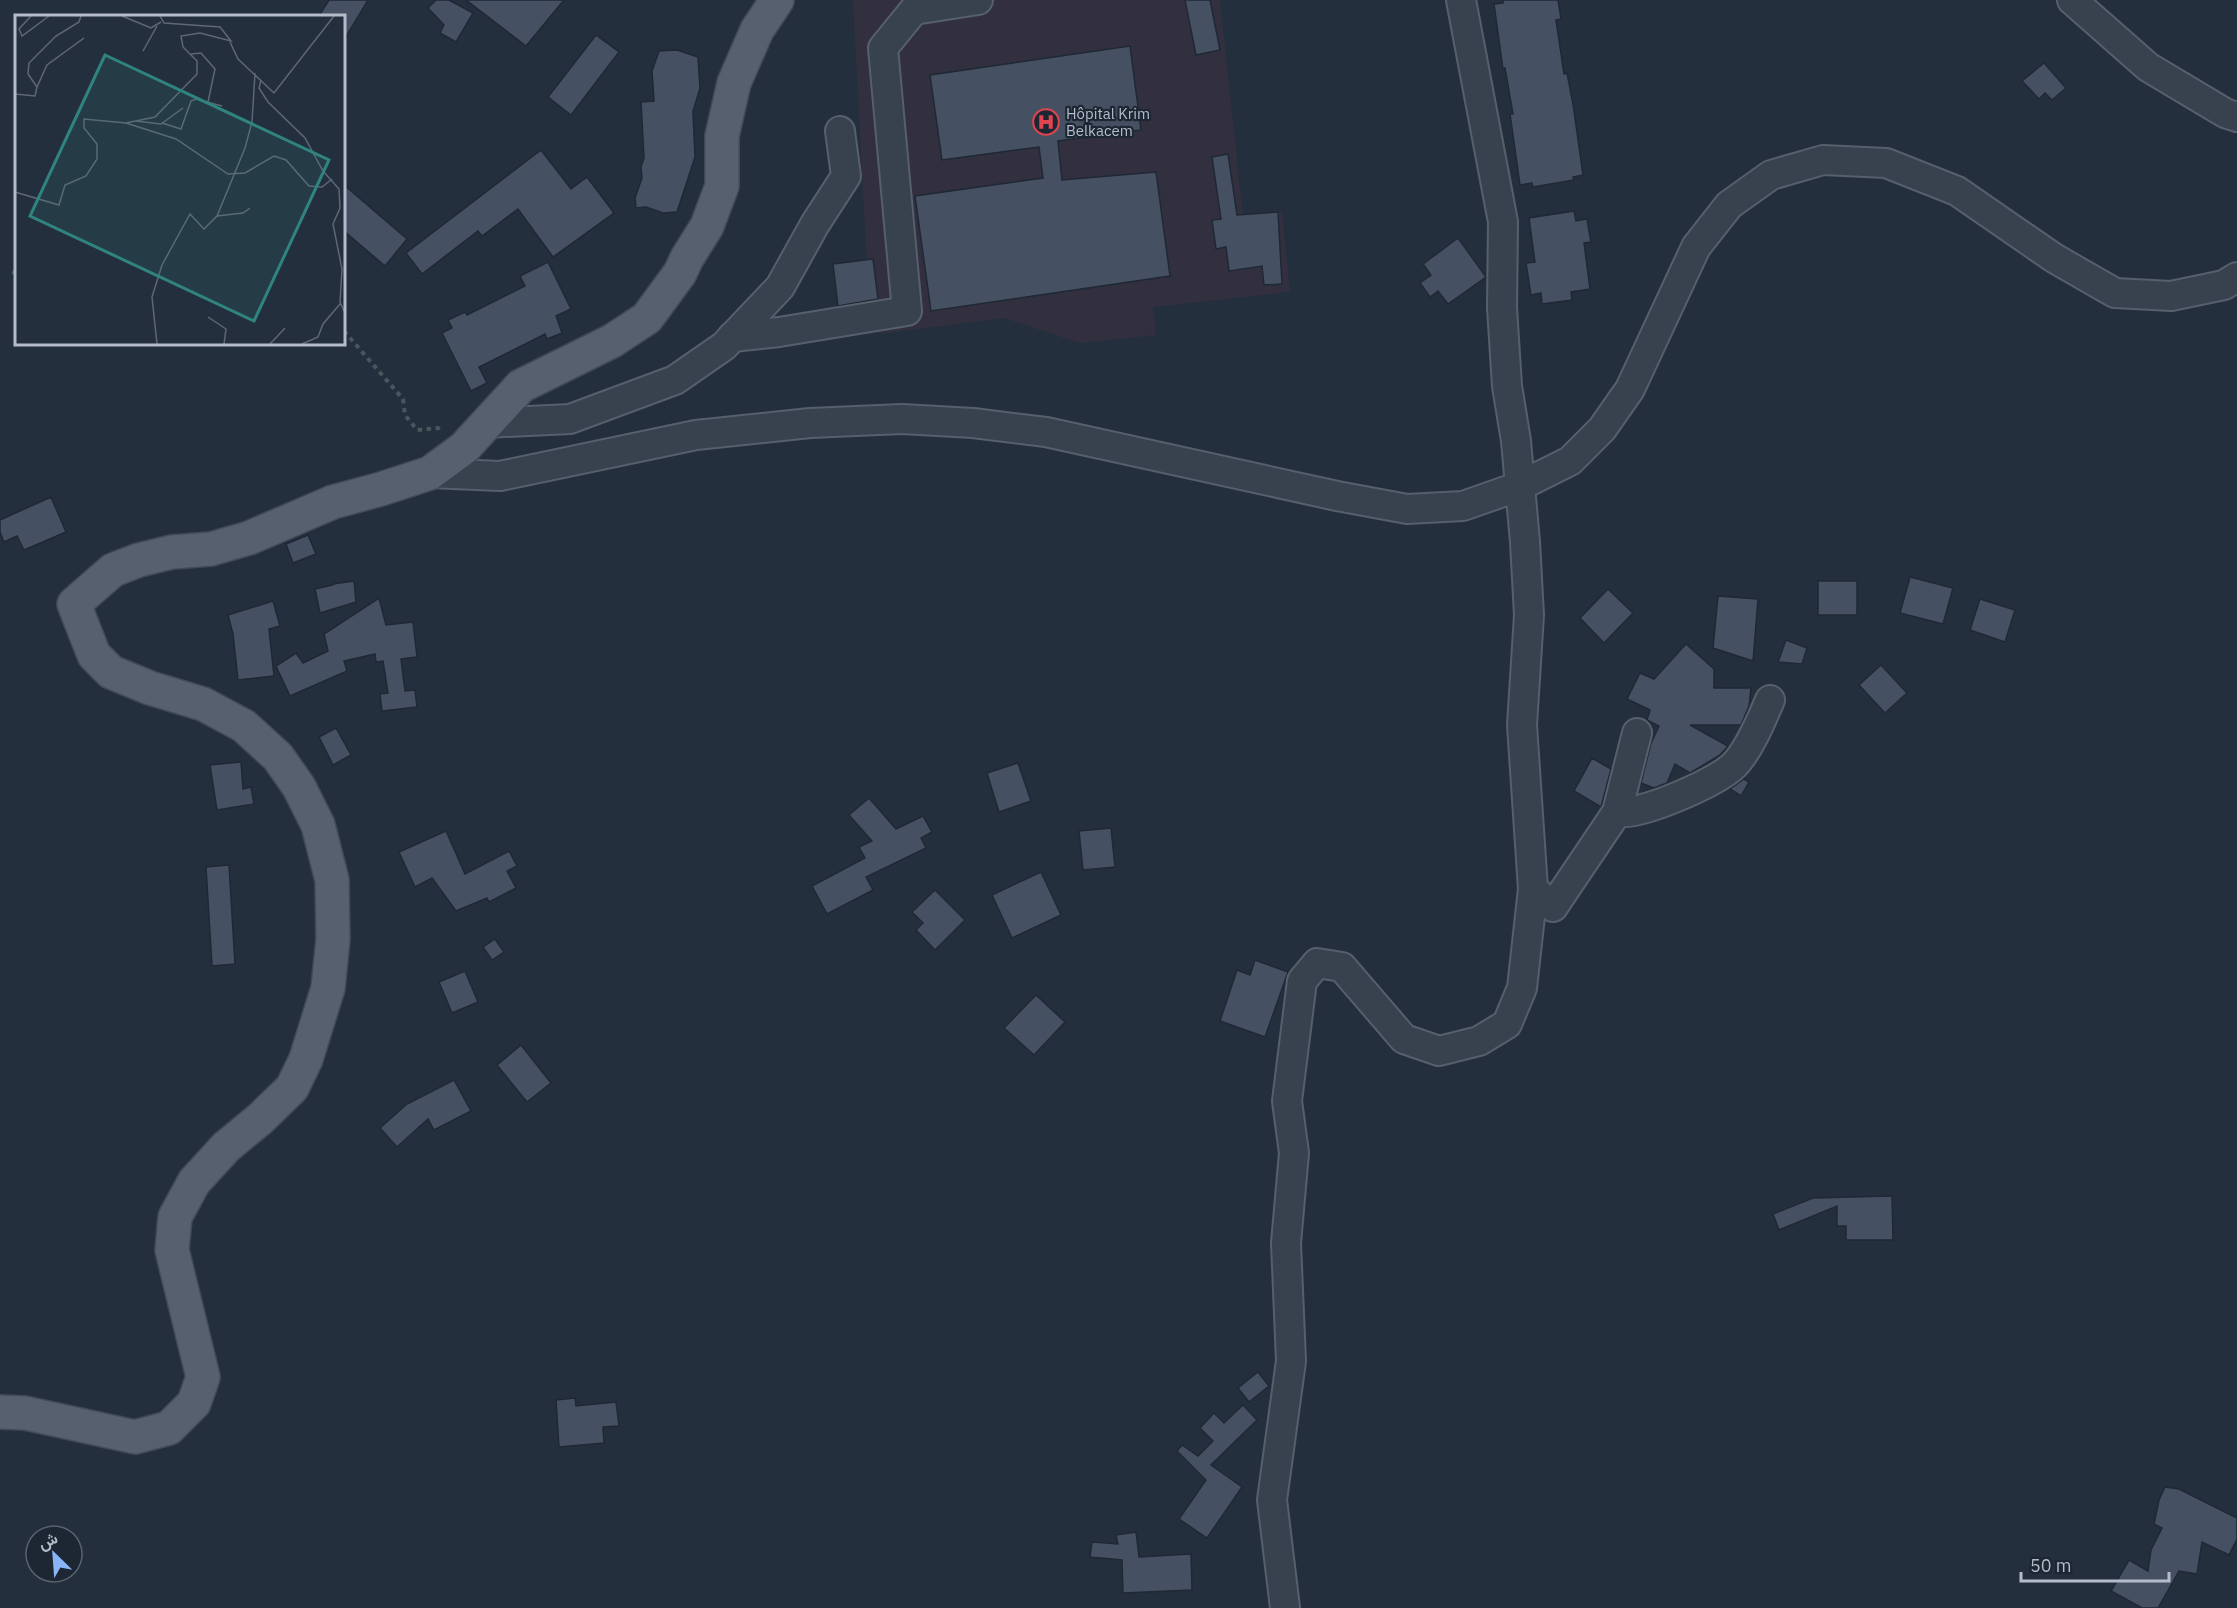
<svg xmlns="http://www.w3.org/2000/svg" width="2237" height="1608" viewBox="0 0 2237 1608" font-family="'IBM Plex Sans',Vazirmatn,sans-serif">
	<rect width="100%" height="100%" fill="#242f3e"/>
	<polygon fill="#32303f" points="853,0 1220,0 1243,217 1282,212 1290,292 1153,307 1156,335 1080,343 1004,318 879,334 867,266"/>
	<g fill="#455162" stroke="#1f2835" stroke-width="1.5">
		<polygon points="329,0 368,0 344,40 344,16 319,16"/>
		<polygon points="436,0 449,0 473,13 456,42 440,33 444,25 428,8"/>
		<polygon points="466,0 564,0 526,46"/>
		<polygon points="1185,0 1210,0 1220,50 1196,55"/>
		<polygon points="1503,0 1558,0 1561,19 1556,20 1564,74 1567,73 1573,104 1583,175 1573,177 1574,180 1533,187 1532,183 1520,185 1510,114 1513,114 1505,68 1503,69 1494,4 1503,3"/>
		<polygon points="596,35 619,52 571,115 548,97"/>
		<polygon points="1130,46 1141,130 1058,141 1062,180 1156,172 1170,276 931,311 915,196 1043,178 1039,147 942,160 930,75"/>
		<polygon points="677,50 698,57 700,88 693,111 695,157 677,212 663,213 646,207 636,208 635,198 642,178 641,167 644,158 641,102 654,101 652,71 659,51"/>
		<polygon points="2044,63 2066,88 2052,100 2045,93 2039,99 2022,81"/>
		<polygon points="541,150 571,189 587,177 614,213 553,257 518,209 482,236 478,231 422,274 406,253"/>
		<polygon points="1228,154 1237,215 1278,212 1282,284 1264,285 1262,266 1229,271 1226,247 1216,249 1212,220 1221,219 1212,157"/>
		<polygon points="344,185 407,239 385,266 344,231"/>
		<polygon points="1574,211 1576,221 1587,219 1591,242 1584,243 1590,289 1571,292 1572,300 1542,304 1541,293 1531,295 1526,263 1535,262 1529,218"/>
		<polygon points="1458,238 1486,277 1448,304 1438,291 1430,297 1420,283 1431,275 1423,264"/>
		<polygon points="873,259 878,299 838,306 833,264"/>
		<polygon points="548,262 571,309 556,316 562,333 547,339 545,334 479,367 487,383 471,391 442,333 452,328 448,320 465,312 467,315 525,286 520,276"/>
		<polygon points="51,497 66,532 24,550 17,536 4,542 0,532 0,520"/>
		<polygon points="308,535 316,554 293,563 286,544"/>
		<polygon points="1910,577 1953,588 1943,624 1900,613"/>
		<polygon points="354,581 356,602 320,613 315,589 333,585 333,584"/>
		<rect x="1818" y="581" width="39" height="34"/>
		<polygon points="1608,589 1633,613 1604,643 1580,618"/>
		<polygon points="1718,596 1758,599 1753,661 1713,648"/>
		<polygon points="379,598 386,625 413,622 417,657 401,659 405,691 415,690 417,707 382,711 380,694 388,693 383,661 376,662 375,654 344,661 347,671 290,696 276,666 296,653 303,663 328,651 324,634"/>
		<polygon points="1980,599 2015,610 2005,642 1970,630"/>
		<polygon points="273,601 280,626 269,629 274,676 238,680 233,634 228,615"/>
		<polygon points="1786,640 1807,648 1802,664 1778,662"/>
		<polygon points="1686,644 1714,669 1714,688 1751,688 1749,706 1741,725 1690,725 1728,746 1720,755 1690,773 1675,764 1667,783 1654,788 1641,783 1651,743 1659,726 1647,720 1650,710 1627,699 1640,673 1654,679"/>
		<polygon points="1881,665 1907,693 1885,713 1859,685"/>
		<polygon points="336,728 351,755 333,765 319,737"/>
		<polygon points="1592,758 1611,769 1601,807 1574,791"/>
		<polygon points="241,762 243,789 251,787 254,804 217,810 210,765"/>
		<polygon points="1018,763 1031,801 999,812 987,773"/>
		<polygon points="1744,779 1749,782 1741,796 1730,789"/>
		<polygon points="869,798 896,829 923,816 932,832 921,838 926,848 866,877 873,890 827,914 812,886 865,858 859,847 872,841 849,815"/>
		<polygon points="1111,828 1115,867 1083,870 1079,831"/>
		<polygon points="446,831 465,874 509,851 517,866 507,871 516,888 489,902 487,898 456,911 432,878 415,887 399,852"/>
		<polygon points="229,865 235,964 212,966 206,867"/>
		<polygon points="1041,872 1061,915 1012,938 992,895"/>
		<polygon points="935,890 965,920 935,950 916,930 923,923 912,912"/>
		<polygon points="495,939 504,952 492,960 483,947"/>
		<polygon points="1255,960 1288,972 1265,1037 1220,1021 1237,970 1250,975"/>
		<polygon points="465,971 478,1002 452,1013 439,982"/>
		<polygon points="1036,995 1065,1022 1034,1055 1004,1028"/>
		<polygon points="521,1045 551,1083 527,1102 497,1065"/>
		<polygon points="454,1080 471,1111 434,1130 428,1119 397,1147 380,1128 407,1104"/>
		<polygon points="1892,1196 1893,1240 1846,1240 1846,1226 1837,1226 1837,1206 1779,1230 1773,1214 1813,1198"/>
		<polygon points="1258,1372 1269,1386 1249,1402 1238,1388"/>
		<polygon points="575,1398 576,1406 616,1402 619,1426 603,1427 604,1443 559,1447 556,1400"/>
		<polygon points="1243,1405 1257,1420 1211,1465 1242,1487 1207,1538 1179,1519 1206,1480 1177,1451 1182,1445 1198,1456 1213,1441 1200,1428 1214,1413 1224,1423"/>
		<polygon points="2165,1487 2179,1489 2237,1518 2237,1539 2229,1555 2202,1542 2197,1574 2179,1571 2158,1608 2142,1608 2111,1591 2129,1560 2148,1571 2151,1550 2162,1528 2154,1524 2159,1500"/>
		<polygon points="1136,1532 1139,1557 1191,1554 1192,1590 1123,1593 1122,1560 1090,1557 1092,1542 1118,1544 1116,1535"/>
	</g>
	<g fill="none" stroke-linecap="round" stroke-linejoin="round">
		<g stroke="#565f6c" stroke-width="32">
			<g id="minor">
				<polyline points="2072,0 2148,67 2225,113 2237,117"/>
				<polyline points="732,337 779,332 907,311 883,48 914,10 978,0"/>
				<polyline points="485,423 570,419 675,380 724,346 780,287 815,224 846,176 840,131"/>
				<polyline points="430,473 500,476 696,435 810,423 902,419 973,423 1046,432 1337,496 1407,509 1463,506 1520,486 1570,461 1602,429 1630,389 1696,247 1729,205 1771,175 1823,160 1886,163 1957,191 2054,258 2115,293 2171,296 2224,285 2237,277"/>
				<polyline points="1617,812 1637,733"/>
				<path d="M1533,889L1553,907L1617,812C1641,816 1711,784 1731,768C1747,755 1762,719 1770,700"/>
				<polyline points="1285,1608 1272,1500 1291,1361 1286,1243 1294,1153 1287,1101 1302,981 1317,963 1342,967 1404,1039 1439,1051 1479,1041 1507,1024 1522,988 1533,889 1522,725 1529,615 1525,542 1516,441 1507,386 1502,308 1503,222 1461,0"/>
			</g>
		</g>
		<g stroke="#414a57" stroke-width="36">
			<polyline id="major" points="0,1412 25,1413 135,1437 169,1428 194,1403 203,1377 172,1250 175,1217 194,1182 226,1147 260,1119 292,1088 306,1059 328,988 333,939 332,880 318,825 299,787 278,757 244,726 203,704 150,688 111,672 94,655 74,604 113,570 139,560 172,552 211,549 249,538 333,502 381,489 430,473 464,448 521,386 612,341 647,318 680,273 687,258 707,226 722,186 722,136 734,83 757,30 777,0"/>
		</g>
		<g stroke="#44595c" stroke-width="4" stroke-dasharray="4.5 4.5" stroke-linecap="butt">
			<polyline points="12,272 16,273"/>
			<polyline points="344,331 403,399 405,415 417,430 438,428 441,434"/>
		</g>
		<use href="#minor" stroke="#38414e" stroke-width="28"/>
		<use href="#major" stroke="#56606e" stroke-width="33"/>
	</g>
	<defs>
		<g id="hospital-ring" transform="scale(1.35)"><circle r="9.5" fill="#1d2633" stroke="#e0444e" stroke-width="1.5"/><path d="M-5-5h3v3.5h4V-5h3V5h-3V1.5h-4V5h-3Z" fill="#e0444e"/></g>
	</defs>
	<g fill-rule="evenodd">
		<use href="#hospital-ring" x="1046" y="122"/>
	</g>
	<g text-anchor="middle" dominant-baseline="central" stroke-width="4.5" stroke-linejoin="round" paint-order="stroke">
		<g font-size="15" fill="#b4bcc9" stroke="#1d2633" text-anchor="start">
			<text x="1066" y="113">Hôpital Krim<tspan x="1066" dy="17">Belkacem</tspan></text>
		</g>
	</g>
	<g transform="translate(15 15)">
		<rect width="330" height="330" fill="#242f3e"/>
		<path fill="none" stroke="#5e6776" stroke-width="1.5" d="M16,1L4,14L7,21L34,1M107,1L136,13L146,7M215,27L223,44L259,78L319,1M128,36L142,11M176,39L186,38L200,54L193,87M246,65L244,73L253,87L290,123L308,156L324,174L325,193L318,209L327,254L325,287L330,298M22,72L32,50L69,23M0,79L20,81L22,72L13,59L14,48L41,21L64,7L66,1M121,106L146,109L168,93M111,108L161,124L213,159L230,158L259,141L271,145L294,171L307,172L317,164M147,108L166,114L176,86L181,84L207,91M0,177L44,190L50,170L71,161L82,144V129L69,113V104L111,108L140,102L182,59V46L168,32L166,21L185,18L216,26L205,12L149,8L145,1M202,201L228,198L235,193M193,302L211,314L209,329M142,329L137,282L147,250L175,199L189,214L202,201L230,133L237,107L240,58M255,329L270,313M287,329L303,322L308,309L325,289"/>
		<path fill="#308480" fill-opacity="0.15" stroke="#308480" stroke-width="3" d="M90,40L314,145L239,306L15,201Z"/>
		<rect width="330" height="330" fill="none" stroke="#b4bcc9" stroke-width="3"/>
	</g>
	<g transform="translate(54 1554) rotate(335)"><circle r="28" fill="#1d2633" stroke="#59626f" stroke-width="1.5"/>
	<path d="M0-4.5L10 22L0 15L-10 22Z" fill="#8ab4f8"/>
	<text y="-9" font-size="16" font-weight="bold" text-anchor="middle" fill="#b4bcc9">ش</text>
	</g>
	<path d="M2021 1572v9h148v-9" fill="none" stroke="#b4bcc9" stroke-width="3"/>
	<text x="2030" y="1572" font-size="18" fill="#b4bcc9" stroke="#1d2633" stroke-width="4.5" paint-order="stroke">50 m</text>
</svg>
